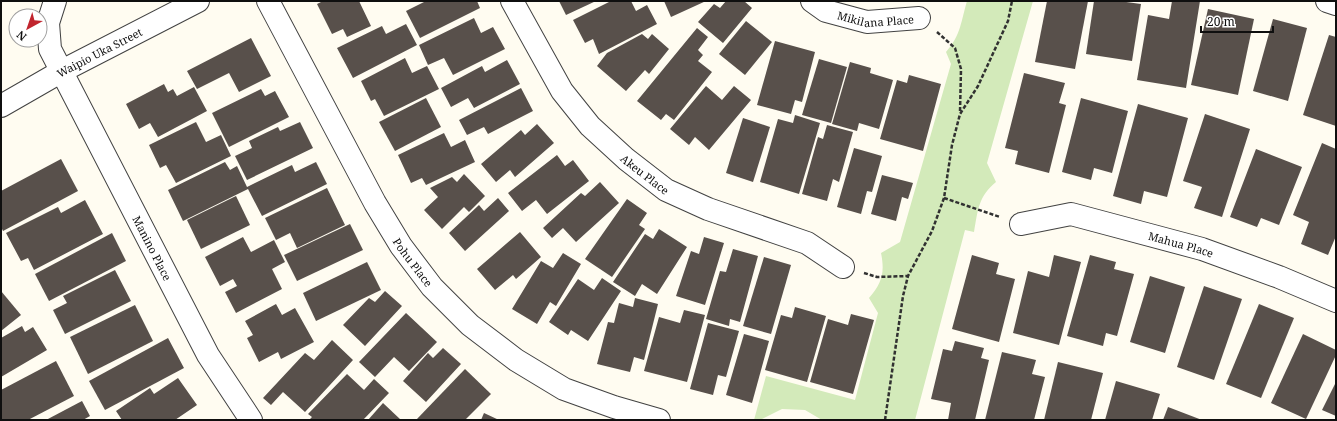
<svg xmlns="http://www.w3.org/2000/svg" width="1337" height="421" viewBox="0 0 1337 421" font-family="'Noto Serif',serif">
	<rect width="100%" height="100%" fill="#fffcf1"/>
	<path fill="#d3eaba" d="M967,1H1033L987,163L996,182C978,197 978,210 974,232L965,230L915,420H822L805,410L782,409L760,420H754L766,376L855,400L878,313L869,298C882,283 885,273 881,253L900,242L951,64L946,52C961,35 961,21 967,1Z"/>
	<g fill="#58504b">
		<polygon points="323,1 359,1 371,26 347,37 343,29 332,34 317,4"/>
		<polygon points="426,1 477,1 480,8 420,38 406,11"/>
		<polygon points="559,1 596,1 566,15"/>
		<polygon points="611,1 631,1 636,11 647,5 657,24 599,54 593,39 585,43 573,20"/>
		<polygon points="664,1 706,1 671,17"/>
		<polygon points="726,1 744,1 752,8 723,43 698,22 714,4 720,8"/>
		<polygon points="1047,1 1088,1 1075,69 1035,62"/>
		<polygon points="1094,1 1119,1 1141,4 1132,61 1086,54"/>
		<polygon points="1172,1 1200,1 1186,88 1137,80 1148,15 1169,19"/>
		<polygon points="1208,9 1254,19 1238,95 1191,85"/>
		<polygon points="474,18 481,33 493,27 505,49 453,75 444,58 428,65 419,45"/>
		<polygon points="1273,19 1307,28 1288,101 1253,91"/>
		<polygon points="746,21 772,42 745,75 719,54"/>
		<polygon points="406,24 417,45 353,78 337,48 382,26 386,34"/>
		<polygon points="697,28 708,37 698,50 703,55 698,61 712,72 674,120 666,114 661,120 637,101"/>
		<polygon points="642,34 648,39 652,34 669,49 649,74 645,70 626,91 597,66 607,53"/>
		<polygon points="1329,35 1336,37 1336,126 1303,115"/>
		<polygon points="251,38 271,76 239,92 229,73 197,89 187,71"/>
		<polygon points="775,41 815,52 802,102 795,100 791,114 757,105"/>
		<polygon points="405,58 412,73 427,66 439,89 384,116 375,99 371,101 361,81"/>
		<polygon points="819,59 847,67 831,123 802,115"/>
		<polygon points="507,60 520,84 474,108 468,98 451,107 441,88 482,66 485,72"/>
		<polygon points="850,62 871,68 870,73 893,80 879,129 859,123 857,131 832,124"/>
		<polygon points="1024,73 1065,83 1059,103 1066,105 1049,173 1015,164 1018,151 1005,148"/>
		<polygon points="909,75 941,84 923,151 880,139 897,80 907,83"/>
		<polygon points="164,84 168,92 173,89 177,96 194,87 207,111 158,137 150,123 139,129 126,104"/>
		<polygon points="706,86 722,100 734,86 751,100 709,150 695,137 689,145 670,129"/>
		<polygon points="521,88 533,111 488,134 484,127 467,135 459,120"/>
		<polygon points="261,89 265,96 275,91 289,117 229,147 212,113"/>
		<polygon points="426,98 441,127 395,151 379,122"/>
		<polygon points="1081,98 1128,111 1112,173 1094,168 1091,180 1062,172"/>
		<polygon points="1138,104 1188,118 1167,197 1144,191 1141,204 1113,196"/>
		<polygon points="1205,114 1250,129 1222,217 1194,208 1202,187 1183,181"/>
		<polygon points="795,115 820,123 799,194 760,182 778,119 793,123"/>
		<polygon points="743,118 770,127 753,182 726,173"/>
		<polygon points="196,122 206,142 221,135 231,156 176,183 166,165 160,168 149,145"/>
		<polygon points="300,122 313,148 247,180 235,156 252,148 249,141 278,127 280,131"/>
		<polygon points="537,124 554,143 515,177 510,170 496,182 481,164 521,130 525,135"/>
		<polygon points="827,125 853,132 839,182 833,179 827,201 802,194 818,137 823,139"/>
		<polygon points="444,133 451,147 465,140 475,162 426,185 422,178 411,183 398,155"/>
		<polygon points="1322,143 1336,149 1336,236 1328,255 1301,244 1309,222 1293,215"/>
		<polygon points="854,148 882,156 872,192 867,191 861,214 837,207"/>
		<polygon points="1256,149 1302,167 1279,225 1261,218 1257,227 1230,217"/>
		<polygon points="557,155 565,166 573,160 589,181 547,214 536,200 522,211 508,193"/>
		<polygon points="61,159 78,191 3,231 1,227 1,191"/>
		<polygon points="225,162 230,170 237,166 247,187 292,165 295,172 316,162 327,184 262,216 248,189 183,221 168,190"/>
		<polygon points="464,174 485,196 469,212 464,207 442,229 424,210 438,197 430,188 452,177 457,182"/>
		<polygon points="882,175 913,183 908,199 902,197 896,221 871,214"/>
		<polygon points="600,182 619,203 576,242 563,228 552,238 543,228 581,193 585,196"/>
		<polygon points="327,188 345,225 297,248 290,233 276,240 265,218"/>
		<polygon points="236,196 250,225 201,249 187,220"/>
		<polygon points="498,198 509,211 465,251 449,233 479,205 484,211"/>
		<polygon points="627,199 647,213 639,225 645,229 612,277 585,259"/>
		<polygon points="85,200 103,234 34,270 28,258 21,261 6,233 58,207 61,213"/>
		<polygon points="350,224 363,250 297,281 284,255"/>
		<polygon points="659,229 687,247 657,294 642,284 635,296 613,282 645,234 653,239"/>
		<polygon points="520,232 541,257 516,279 513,275 495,290 477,269"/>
		<polygon points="112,233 126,261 49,301 35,274"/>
		<polygon points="243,237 251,252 274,240 285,262 272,269 282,289 236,313 225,292 237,286 233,279 220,286 205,257"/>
		<polygon points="704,237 724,243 705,305 676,296 691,251 699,254"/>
		<polygon points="733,249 758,256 740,322 730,319 729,326 706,319 720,271 726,272"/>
		<polygon points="563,253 581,264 556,306 550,302 537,324 512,309 541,261 553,268"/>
		<polygon points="972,255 999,263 996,274 1015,279 999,342 952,329"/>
		<polygon points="1054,255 1081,262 1059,345 1013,333 1028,271 1049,277"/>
		<polygon points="1090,255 1116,262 1114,269 1134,274 1117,336 1106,333 1103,346 1067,336"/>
		<polygon points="764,257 791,265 771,334 743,326"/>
		<polygon points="367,262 381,290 316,321 303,293"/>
		<polygon points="115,270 131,301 65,334 53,310 67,303 63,296"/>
		<polygon points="1150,276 1185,287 1165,353 1130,342"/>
		<polygon points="602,278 621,291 588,341 571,330 568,335 549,322 578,279 594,290"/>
		<polygon points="1204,286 1242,299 1214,380 1177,367"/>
		<polygon points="1,291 21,315 1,331"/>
		<polygon points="385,291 402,306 365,346 343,325 369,298 375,302"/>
		<polygon points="635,298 658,304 644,360 634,357 630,372 597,364 608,322 614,323 619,303 633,307"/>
		<polygon points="276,304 282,315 295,308 314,342 281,359 278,352 259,362 247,338 253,335 245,321"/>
		<polygon points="1259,304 1294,318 1261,398 1226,384"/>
		<polygon points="135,305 153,341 88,374 70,337"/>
		<polygon points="795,307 826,316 807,382 765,370 781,315 792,318"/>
		<polygon points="684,310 705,315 687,382 644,371 659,317 680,323"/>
		<polygon points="406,313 437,342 409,371 394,357 375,377 359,362"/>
		<polygon points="851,314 874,320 853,394 810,382 828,319 848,325"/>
		<polygon points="708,323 739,331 726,377 718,375 713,395 690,389"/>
		<polygon points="22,326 25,332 33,327 47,350 1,377 1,338"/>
		<polygon points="744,334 769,341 752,403 726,395"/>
		<polygon points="1303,334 1336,350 1336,355 1306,419 1271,403"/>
		<polygon points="168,338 184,368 105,410 89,381"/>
		<polygon points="332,340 353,360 305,412 283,392 271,405 263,398 305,353 314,360"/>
		<polygon points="955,341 984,348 981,358 989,360 975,420 948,420 951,403 931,399 943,349 952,351"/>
		<polygon points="443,348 461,364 426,402 403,381 428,353 433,358"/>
		<polygon points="1002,352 1036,360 1032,374 1045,377 1034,420 985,420"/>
		<polygon points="56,361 74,396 28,420 1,420 1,390"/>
		<polygon points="1058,362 1103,373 1091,420 1044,420"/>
		<polygon points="465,369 491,394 465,420 416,420"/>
		<polygon points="347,374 364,390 374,379 389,393 363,420 309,420 312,417 308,414"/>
		<polygon points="178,378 197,405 175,420 122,420 116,411 150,388 154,394"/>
		<polygon points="1116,381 1160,394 1152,420 1105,420"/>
		<polygon points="1336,382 1336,416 1322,410"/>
		<polygon points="82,401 90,416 83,420 46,420"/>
		<polygon points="383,403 401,420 368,420"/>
		<polygon points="1168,407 1202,420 1163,420"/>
		<polygon points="484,413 499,420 481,420"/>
	</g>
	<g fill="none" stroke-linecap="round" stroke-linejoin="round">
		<g stroke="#424242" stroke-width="24">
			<g id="minor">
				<path id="s1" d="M55,1L48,23L50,49L208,355L251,420"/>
				<path id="s2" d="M268,1L375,203L401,246L432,287L470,325L516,360L564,389L614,407L659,420"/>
				<path id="s3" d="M512,1L562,91L590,126L626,159L666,190L708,209L807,243L843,267"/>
				<path id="s4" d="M812,1L826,11L867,22L919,18"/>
				<polyline points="1327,1 1336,4"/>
				<path id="s5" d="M1,106L62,71L198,1"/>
				<path id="s6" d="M1021,224L1071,214L1202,249L1279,277L1336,301"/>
			</g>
		</g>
		<g stroke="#313131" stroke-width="2.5" stroke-dasharray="4 2" stroke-linecap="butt">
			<polyline points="937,32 955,48 961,69 960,112"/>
			<polyline points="944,198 1000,217"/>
			<polyline points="864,273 877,277 908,276"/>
			<polyline points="885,420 903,296 908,276 932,231 944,198 952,145 960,114 978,86 1008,21 1012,1"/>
		</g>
		<use href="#minor" stroke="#fff" stroke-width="22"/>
	</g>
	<g text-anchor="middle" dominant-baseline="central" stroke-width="4" stroke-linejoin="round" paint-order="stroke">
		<g font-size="11" fill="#0f0f0f" stroke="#fff">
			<text stroke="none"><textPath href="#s4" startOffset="68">Mikilana Place</textPath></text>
			<text stroke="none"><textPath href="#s5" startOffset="112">Waipio Uka Street</textPath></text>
			<text stroke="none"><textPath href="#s3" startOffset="221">Akeu Place</textPath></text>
			<text stroke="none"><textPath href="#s6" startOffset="165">Mahua Place</textPath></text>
			<text stroke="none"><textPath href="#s1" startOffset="273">Manino Place</textPath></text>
			<text stroke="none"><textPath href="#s2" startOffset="299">Pohu Place</textPath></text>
		</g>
	</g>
	<rect width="1337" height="421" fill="none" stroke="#0f0f0f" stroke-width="4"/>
	<g transform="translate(28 28) rotate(220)"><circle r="19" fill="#ffffff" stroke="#9f9f9f"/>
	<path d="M0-3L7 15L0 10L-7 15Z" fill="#c1252e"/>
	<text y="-6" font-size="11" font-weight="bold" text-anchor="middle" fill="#0f0f0f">N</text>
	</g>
	<path d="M1201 26v6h72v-6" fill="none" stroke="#0f0f0f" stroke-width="2"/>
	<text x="1207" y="26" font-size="12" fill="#0f0f0f" stroke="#ffffff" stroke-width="3" paint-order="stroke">20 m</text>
</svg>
